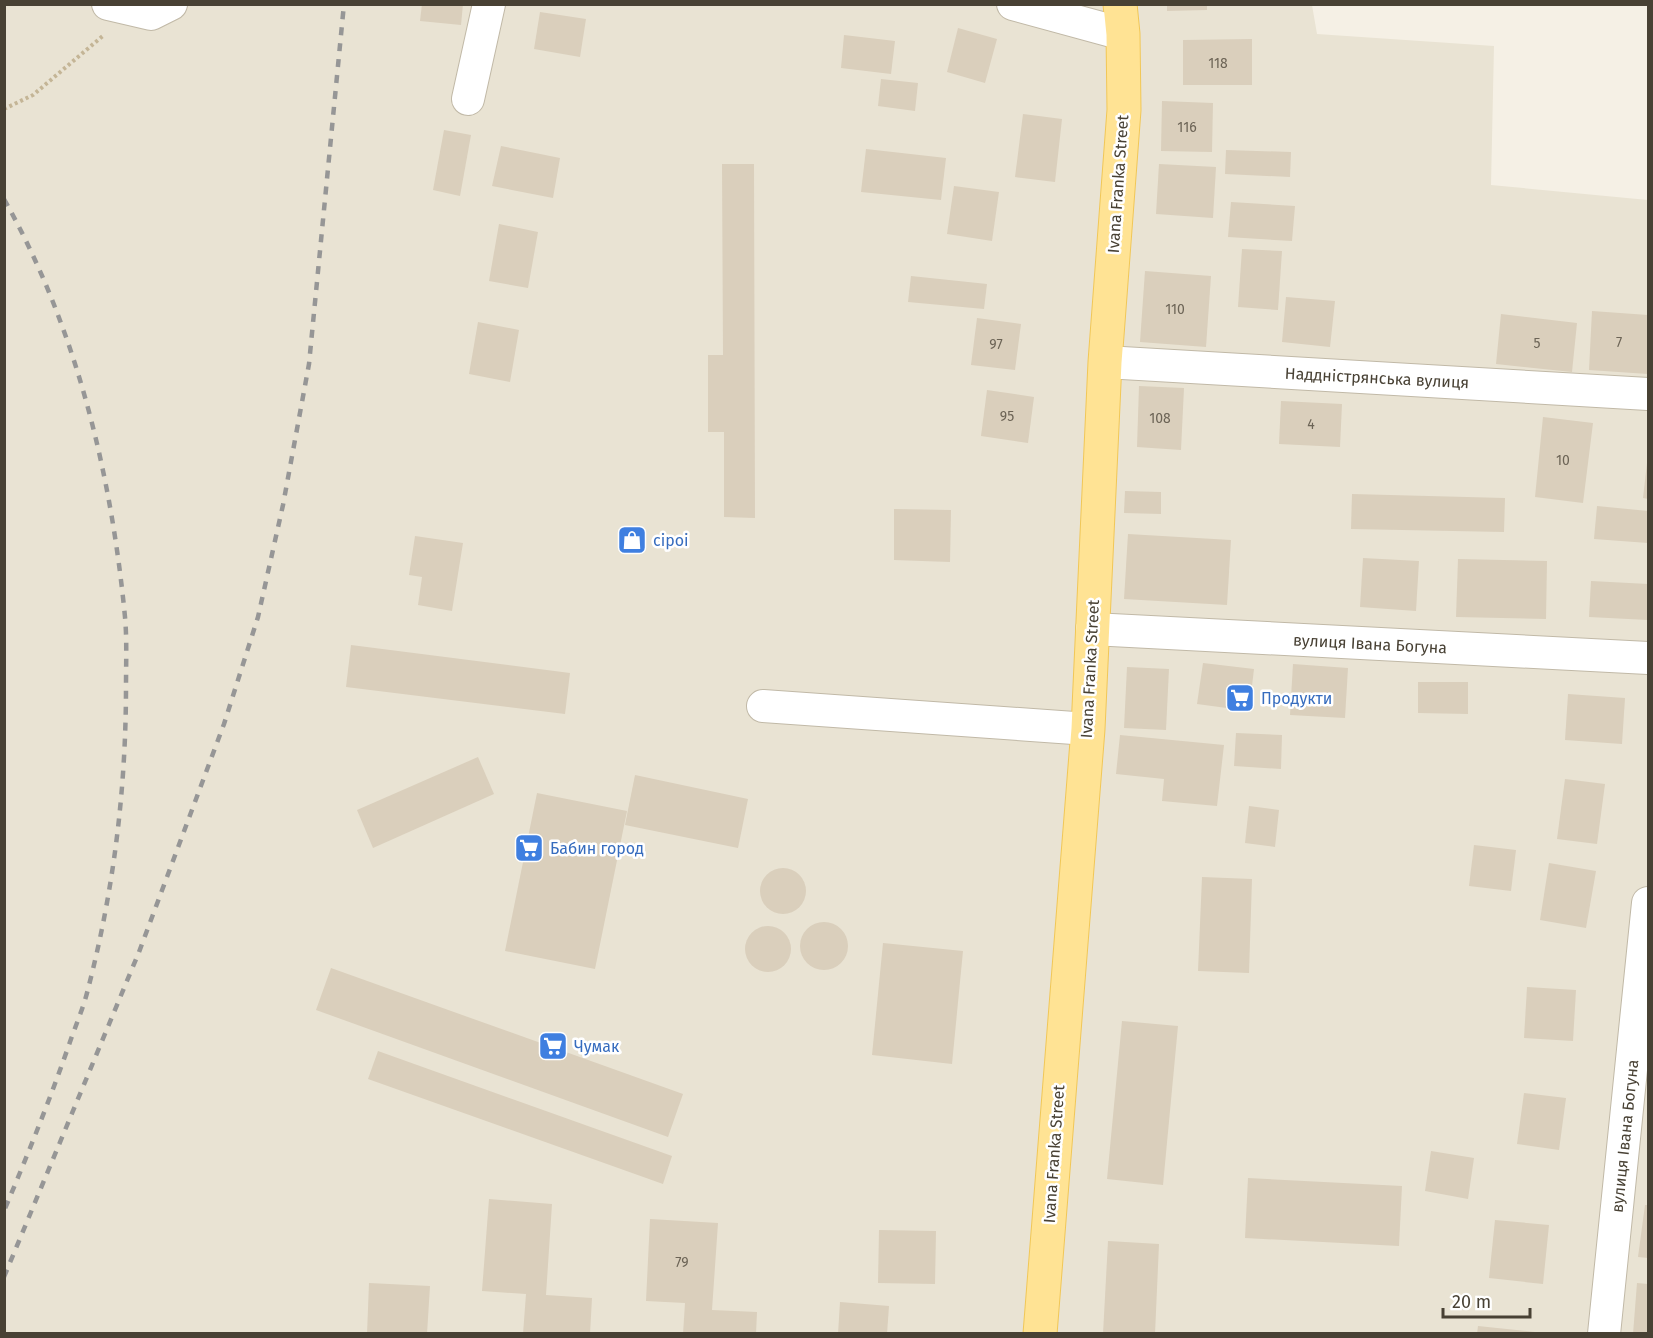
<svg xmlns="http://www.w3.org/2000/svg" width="1653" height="1338" viewBox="0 0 1653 1338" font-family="'Fira Sans',sans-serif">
	<rect width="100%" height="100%" fill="#f5f0e5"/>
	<polygon fill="#e9e3d3" points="5,5 1312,5 1317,34 1494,46 1491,185 1648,200 1648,1333 5,1334"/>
	<g fill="#dacfbc">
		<polygon points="422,4 463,4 461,25 420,21"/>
		<polygon points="1167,4 1207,4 1207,10 1167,11"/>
		<polygon points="540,12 586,19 580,57 534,49"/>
		<polygon points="958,28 997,39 985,83 947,72"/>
		<polygon points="844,35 895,41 891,74 841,68"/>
		<polygon points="1252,39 1252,85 1183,85 1183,40"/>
		<polygon points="881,79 918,83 915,111 878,106"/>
		<polygon points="1162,101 1213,103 1212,152 1161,151"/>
		<polygon points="1023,114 1062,119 1055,182 1015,177"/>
		<polygon points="444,130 471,135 460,196 433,190"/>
		<polygon points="501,146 560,158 553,198 492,186"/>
		<polygon points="866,149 946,158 941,200 861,192"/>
		<polygon points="1226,150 1291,152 1290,177 1225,174"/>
		<polygon points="722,164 754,164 755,518 724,517 724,432 708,432 708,355 723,355"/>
		<polygon points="1159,164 1216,167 1213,218 1156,214"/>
		<polygon points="954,186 999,192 992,241 947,234"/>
		<polygon points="1231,202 1295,206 1292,241 1228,237"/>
		<polygon points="499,224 538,232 528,288 489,281"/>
		<polygon points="1242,249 1282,251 1278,310 1238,307"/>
		<polygon points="1145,271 1211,276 1206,347 1140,342"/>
		<polygon points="911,276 987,284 984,309 908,302"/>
		<polygon points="1286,297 1335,301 1330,347 1282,342"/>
		<polygon points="1592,311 1648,315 1648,374 1589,370"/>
		<polygon points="1501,314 1577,323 1572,372 1496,364"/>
		<polygon points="977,318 1021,324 1015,370 971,365"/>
		<polygon points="478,322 519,330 510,382 469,374"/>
		<polygon points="1139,386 1184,388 1181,450 1137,447"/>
		<polygon points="987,390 1034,397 1028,443 981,436"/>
		<polygon points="1281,401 1342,404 1340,447 1279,444"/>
		<polygon points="1543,417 1593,423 1583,503 1535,497"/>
		<polygon points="1647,463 1648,463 1648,499 1643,498"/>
		<polygon points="1125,491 1161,492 1161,514 1124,513"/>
		<polygon points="1352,494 1505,498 1504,532 1351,529"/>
		<polygon points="1597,506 1648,511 1648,543 1594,539"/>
		<polygon points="894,509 951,510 950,562 894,560"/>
		<polygon points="1128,534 1231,540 1227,605 1124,599"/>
		<polygon points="415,536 463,543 452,611 418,605 422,577 409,575"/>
		<polygon points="1363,558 1419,561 1416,611 1360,607"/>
		<polygon points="1458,559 1547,561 1546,619 1456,617"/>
		<polygon points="1591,581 1648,584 1648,620 1589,617"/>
		<polygon points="351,645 570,673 565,714 346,687"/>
		<polygon points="1203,663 1254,669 1249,711 1197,704"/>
		<polygon points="1293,664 1348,668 1345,718 1290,715"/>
		<polygon points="1127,667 1169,669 1166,730 1124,728"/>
		<polygon points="1418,682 1468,682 1468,714 1418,713"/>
		<polygon points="1568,694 1625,698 1622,744 1565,740"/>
		<polygon points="1236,733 1282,735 1281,769 1234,766"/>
		<polygon points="1120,735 1224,745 1217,806 1162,801 1164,779 1116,774"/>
		<polygon points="478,757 494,794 373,848 357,810"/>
		<polygon points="635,775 748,799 738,848 625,825"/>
		<polygon points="1565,779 1605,784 1597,844 1557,839"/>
		<polygon points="537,793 627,811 595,969 505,951"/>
		<polygon points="1249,806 1279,810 1275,847 1245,843"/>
		<polygon points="1474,845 1516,850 1511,891 1469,886"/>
		<polygon points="1549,863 1596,871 1586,928 1540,920"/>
		<circle cx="783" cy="891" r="23"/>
		<polygon points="1202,877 1252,879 1249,973 1198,971"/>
		<circle cx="824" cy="946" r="24"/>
		<circle cx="768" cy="949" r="23"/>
		<polygon points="883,943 963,951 952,1064 872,1055"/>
		<polygon points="331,968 683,1094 668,1137 316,1010"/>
		<polygon points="1527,987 1576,990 1573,1041 1524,1038"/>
		<polygon points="1122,1021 1178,1026 1163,1185 1107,1179"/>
		<polygon points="378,1051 672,1156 663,1184 368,1079"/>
		<polygon points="1524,1093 1566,1098 1559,1150 1517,1144"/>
		<polygon points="1431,1151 1474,1158 1468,1199 1425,1191"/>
		<polygon points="1248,1178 1402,1186 1399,1246 1245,1238"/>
		<polygon points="489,1199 552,1204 546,1295 592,1298 590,1334 523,1334 526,1294 482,1291"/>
		<polygon points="1645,1205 1648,1205 1648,1258 1638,1257"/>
		<polygon points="650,1219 718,1223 712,1310 757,1312 756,1334 683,1334 685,1303 646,1301"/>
		<polygon points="1495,1220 1549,1225 1543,1284 1489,1278"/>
		<polygon points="879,1230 936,1231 935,1284 878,1283"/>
		<polygon points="1108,1241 1159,1244 1155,1334 1103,1334"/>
		<polygon points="369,1283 430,1286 427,1334 367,1334"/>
		<polygon points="1637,1283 1648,1284 1648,1334 1633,1334"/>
		<polygon points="840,1302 889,1306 887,1334 838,1334"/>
		<polygon points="1478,1326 1535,1332 1535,1334 1477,1334"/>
	</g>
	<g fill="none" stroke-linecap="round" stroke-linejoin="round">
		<g stroke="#c1b9a7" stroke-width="34">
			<g id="minor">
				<polyline points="108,4 151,14 171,4"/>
				<polyline points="1013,4 1123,34"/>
				<polyline points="468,99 489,4"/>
				<polyline points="1105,362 1648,394"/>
				<polyline points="1092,629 1648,658"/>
				<polyline points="763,706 1088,729"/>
				<polyline points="1604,1334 1648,903"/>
			</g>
		</g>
		<g stroke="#f1c757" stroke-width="35">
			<polyline id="major" points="1040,1334 1088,729 1105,362 1124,110 1123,34 1120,4"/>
		</g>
		<polyline stroke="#c4b596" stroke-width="4" stroke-dasharray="3 3" stroke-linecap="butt" points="4,109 33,95 104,35"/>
		<use href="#minor" stroke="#fff" stroke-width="32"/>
		<use href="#major" stroke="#ffe394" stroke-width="33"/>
		<g stroke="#969696" stroke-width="4.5" stroke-dasharray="8 8" stroke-linecap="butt">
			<path d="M4,199C76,327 111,472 125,617C127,640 126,663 126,686C126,788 114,889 88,989C84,1006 77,1022 71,1039C51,1097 28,1154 4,1211"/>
			<polyline points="4,1277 139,952 224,724 258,617 283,505 309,364 344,4"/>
		</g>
	</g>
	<defs>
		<g id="shop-square" transform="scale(1.5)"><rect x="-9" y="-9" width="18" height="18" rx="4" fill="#3f7fe0" stroke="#fff"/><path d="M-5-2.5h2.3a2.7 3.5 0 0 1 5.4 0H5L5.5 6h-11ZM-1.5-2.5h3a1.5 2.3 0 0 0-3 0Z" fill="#fff"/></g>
		<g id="supermarket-square" transform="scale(1.5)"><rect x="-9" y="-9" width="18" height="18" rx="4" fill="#3f7fe0" stroke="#fff"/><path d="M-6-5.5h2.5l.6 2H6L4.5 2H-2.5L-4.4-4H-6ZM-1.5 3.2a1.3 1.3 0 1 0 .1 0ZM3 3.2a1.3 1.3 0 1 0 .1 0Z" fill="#fff"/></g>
	</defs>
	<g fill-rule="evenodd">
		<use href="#shop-square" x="632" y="540"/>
		<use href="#supermarket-square" x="1240" y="698"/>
		<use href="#supermarket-square" x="529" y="848"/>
		<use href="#supermarket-square" x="553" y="1046"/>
	</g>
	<g text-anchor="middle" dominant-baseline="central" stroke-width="5" stroke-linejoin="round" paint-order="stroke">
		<g font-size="14" fill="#6c6456">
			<text x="1218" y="63">118</text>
			<text x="1187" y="127">116</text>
			<text x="1175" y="309">110</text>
			<text x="1619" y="342">7</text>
			<text x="1537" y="343">5</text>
			<text x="996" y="344">97</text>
			<text x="1007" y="416">95</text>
			<text x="1160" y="418">108</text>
			<text x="1311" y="424">4</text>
			<text x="1563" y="460">10</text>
			<text x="682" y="1262">79</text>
		</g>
		<g font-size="16" fill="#484134" stroke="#fff">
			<text transform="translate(1118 184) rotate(-86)">Ivana Franka Street</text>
			<text transform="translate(1377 378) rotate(3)">Наддністрянська вулиця</text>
			<text transform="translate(1370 644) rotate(3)">вулиця Івана Богуна</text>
			<text transform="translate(1090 669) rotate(-87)">Ivana Franka Street</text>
			<text transform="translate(1625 1136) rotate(-84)">вулиця Івана Богуна</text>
			<text transform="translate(1054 1154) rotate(-86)">Ivana Franka Street</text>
		</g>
		<g font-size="16" fill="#366cbe" stroke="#fff" text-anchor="start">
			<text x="653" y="540">сіроі</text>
			<text x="1261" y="698">Продукти</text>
			<text x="550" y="848">Бабин город</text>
			<text x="574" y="1046">Чумак</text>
		</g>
	</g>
	<rect width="1653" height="1338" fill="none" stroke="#484134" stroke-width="12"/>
	<path d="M1443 1308v9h87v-9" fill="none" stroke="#484134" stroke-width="3"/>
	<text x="1452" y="1308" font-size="18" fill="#484134" stroke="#ffffff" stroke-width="4.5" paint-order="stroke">20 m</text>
</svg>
